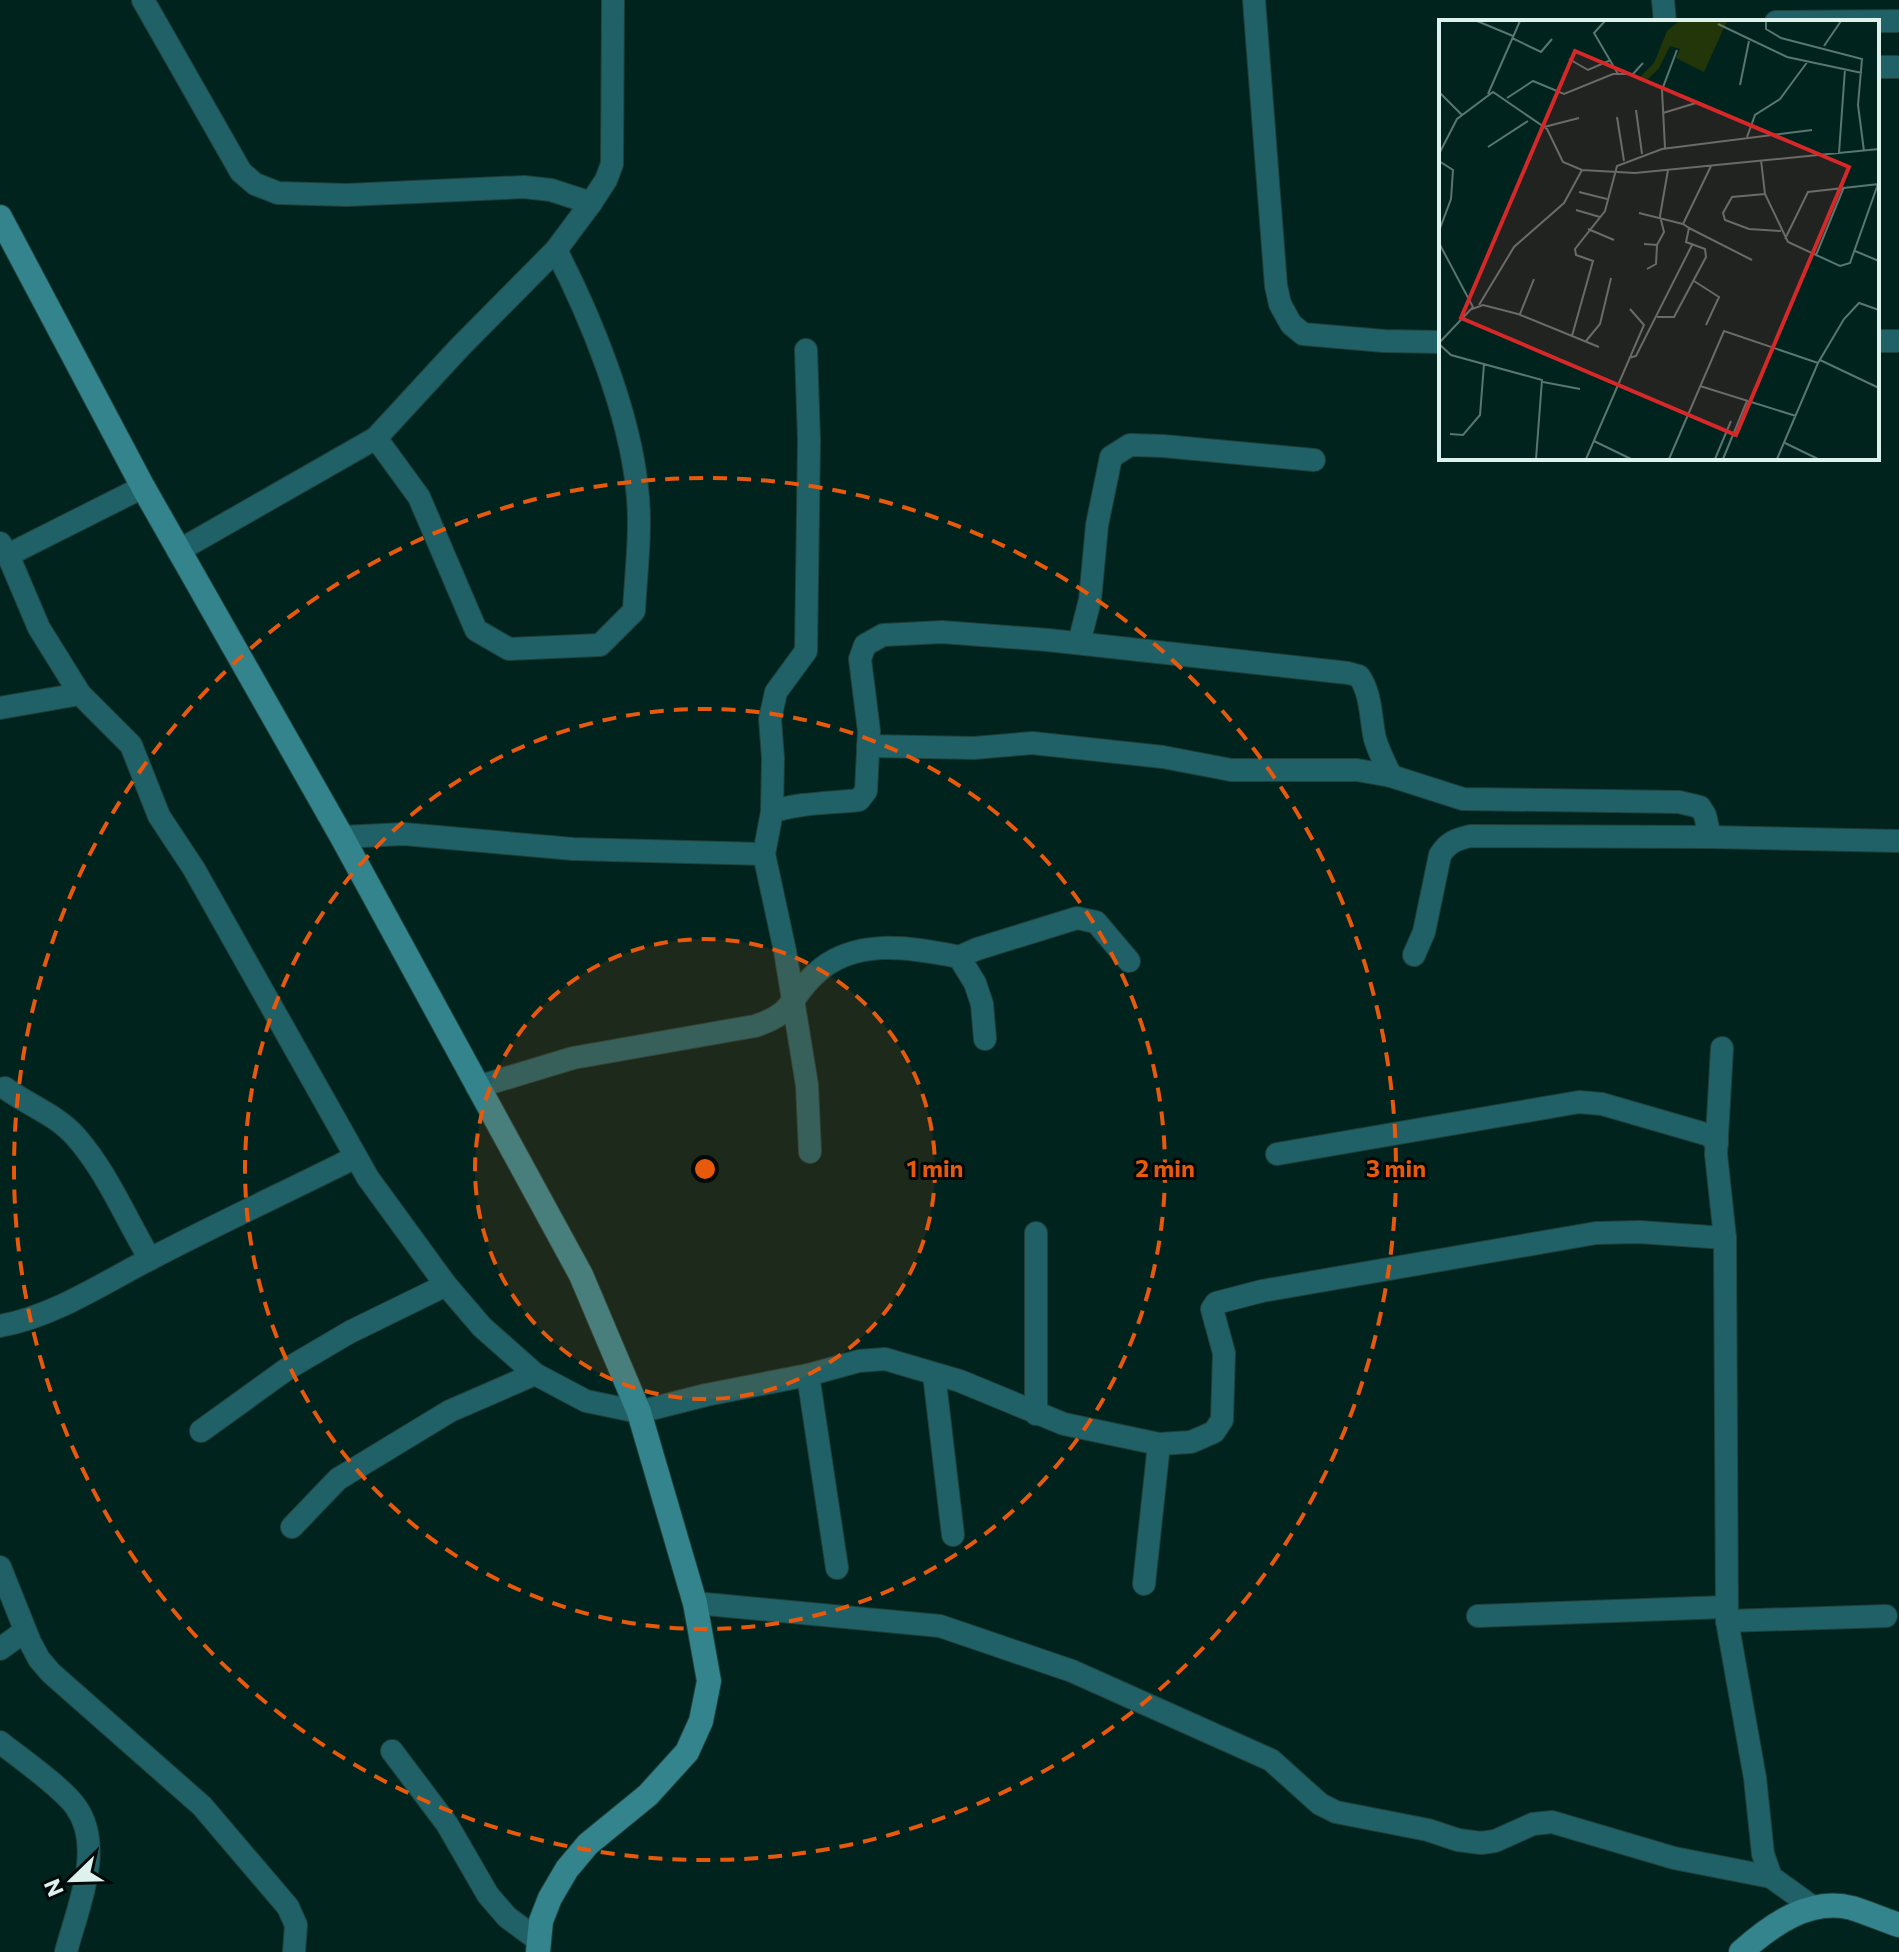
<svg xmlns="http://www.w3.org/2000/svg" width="1899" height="1952" viewBox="0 0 1899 1952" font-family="Commissioner,sans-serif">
	<rect width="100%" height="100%" fill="#00231e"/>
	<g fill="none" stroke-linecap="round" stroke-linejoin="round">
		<g stroke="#1f403b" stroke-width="24">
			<g id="street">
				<polyline points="143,0 241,172 255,184 278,193 347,195 524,187 551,190 591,203"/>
				<polyline points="1254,0 1276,286 1280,304 1291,324 1303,334 1384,341 1441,342"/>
				<polyline points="1663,0 1665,22"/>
				<polyline points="1776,22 1899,21"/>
				<polyline points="1877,67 1899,67"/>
				<polyline points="1877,341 1899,341"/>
				<path d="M376,438L419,497L476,630L509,649L600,645L634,611C636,571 642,528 637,488C629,411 591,318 556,250"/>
				<polyline points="0,543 8,555 39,628 80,694 131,745 159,816 194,869 368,1178 446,1285 482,1327 535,1374 586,1401 639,1412 706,1395 808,1375 859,1361 885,1359 960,1381 1064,1424 1159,1444 1191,1442 1214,1432 1222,1420 1224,1353 1212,1309 1216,1303 1262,1291 1596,1233 1639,1232 1725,1238"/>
				<polyline points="178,551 376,438 459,348 556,250 591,203 606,180 612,164 613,0"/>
				<polyline points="8,555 143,487"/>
				<polyline points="1079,643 1090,600 1097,525 1111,457 1130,445 1163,446 1314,460"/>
				<polyline points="0,708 80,694"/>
				<polyline points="868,746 974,748 1032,743 1163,757 1231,770 1357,770 1391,776 1463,799 1679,802 1700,807 1705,815 1710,837"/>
				<polyline points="772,812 773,758 770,719 776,692 806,651 809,441 806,350"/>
				<polyline points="342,837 404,834 573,849 764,854"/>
				<path d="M1414,955L1424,932L1440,855C1448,842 1457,839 1471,836L1710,837L1899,841"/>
				<polyline points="959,957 977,949 1077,918 1096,922 1129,961"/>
				<polyline points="1722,1048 1716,1154 1725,1238 1727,1621 1755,1778 1763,1854 1771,1877 1814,1908"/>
				<path d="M477,1087L573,1058L755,1026C795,1013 788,1000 814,975C853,937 910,947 959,957L975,983L982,1004L985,1039"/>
				<path d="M5,1088C28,1105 57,1115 76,1137C107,1172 126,1219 150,1259"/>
				<path d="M810,1152L807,1085L785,951L764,854L772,812C794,803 834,803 859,800L866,791L869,731L860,659L865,645L883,635L942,632L1048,640L1348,673L1359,676C1372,695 1370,717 1375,739C1379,752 1385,764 1391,776"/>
				<polyline points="1277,1154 1579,1102 1602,1104 1709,1135 1717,1143"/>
				<polyline points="1036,1233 1036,1414"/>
				<path d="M0,1326C55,1316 103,1283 152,1258C219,1223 288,1191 356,1157"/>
				<polyline points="934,1374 953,1535"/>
				<polyline points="808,1375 837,1568"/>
				<polyline points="201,1431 287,1369 350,1332 446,1285"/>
				<polyline points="292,1527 338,1479 450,1411 535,1374"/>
				<polyline points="0,1567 30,1642 39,1659 51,1673 202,1806 288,1907 296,1925 294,1952"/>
				<polyline points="1144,1584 1159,1444"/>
				<polyline points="695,1603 940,1626 1072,1671 1271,1760 1320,1804 1336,1812 1428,1830 1458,1840 1481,1843 1495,1841 1533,1824 1552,1822 1674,1858 1771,1877"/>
				<polyline points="1478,1616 1726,1607"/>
				<polyline points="1727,1621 1886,1616"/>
				<polyline points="0,1649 25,1631"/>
				<path d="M0,1742C20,1758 63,1788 76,1807C105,1848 77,1909 66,1952"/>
				<polyline points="392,1751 447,1824 488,1895 507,1917 538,1940"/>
			</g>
		</g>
		<g stroke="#1f403b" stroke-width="26">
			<g id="secondary">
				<polyline points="0,217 143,487 342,837 581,1275 639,1412 695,1603 709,1681 701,1721 687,1752 648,1795 588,1844 567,1869 550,1898 541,1921 538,1952"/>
				<path d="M1741,1952C1771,1925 1810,1897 1852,1908C1868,1913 1884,1920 1899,1925"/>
			</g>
		</g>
		<use href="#street" stroke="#206167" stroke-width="22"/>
		<use href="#secondary" stroke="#33848c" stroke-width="24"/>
	</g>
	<circle cx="705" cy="1169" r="230" fill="#e8590c" fill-opacity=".12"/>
	<g fill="none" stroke="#e8590c" stroke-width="4" stroke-dasharray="14 10">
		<circle cx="705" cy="1169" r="230"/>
		<circle cx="705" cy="1169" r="460"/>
		<circle cx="705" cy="1169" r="691"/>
	</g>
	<g transform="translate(1439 20)">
		<rect width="440" height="440" fill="#00231e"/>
		<path d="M240,1H288L265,52L237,38L241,29L231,26L220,48L209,59L201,57L215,43L228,11Z" fill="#223609"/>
		<path fill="none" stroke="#597671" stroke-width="2" d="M38,1L74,16M166,1L155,13L179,54M327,1V9L342,18L423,39L419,85L425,131M279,4L348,37L423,53M73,18L102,32L113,19M385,26L402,1M130,39L149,50L172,40M301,65L310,21M0,72L23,95M49,74L81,1M68,78L94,61L125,74L174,54H194L204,43M197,90L203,134M224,93L257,83M178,97L185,141M105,107L140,98M308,117L316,95L341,79L369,41M49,127L89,101M226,128L223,70L238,30M400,133L406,49M0,134L18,99L54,72L108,109L124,142L143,150L196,153L440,129M322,140L326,174L349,222L401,246L411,243L439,164M0,141L14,150L12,179L0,211M140,172L168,179M326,174L293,177L284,193L286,200L310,209L342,211M137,190L161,197M200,193L244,204M244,204L272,146M250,208L313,240M149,209L175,220M346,219L369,172L440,164M0,223L34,287L0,323M205,224L218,225L225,212L221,196L229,150M416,231L440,241M377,235L405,167M208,249L217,244L218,225M255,261L280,277L267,305M40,285L75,227L125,183L143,150M33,289L44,285L79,294L160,327M81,294L95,259M218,297H235L267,237L266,229L247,222L250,208L244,204M133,316L154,241L137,235L136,229L166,191L178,146L223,129L373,110M147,321L161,304L172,258M0,324L12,335L103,360L97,439M190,338L197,336L253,225M381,340L440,368M104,362L141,369M261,366L357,396M11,414L24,415L41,395L45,344M155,421L192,439M346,423L379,439M147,439L205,305L191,289M230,439L285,311L379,343M276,439L292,401M284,439L308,381M338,439L379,343L405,299L420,283L440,290"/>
		<path fill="#d62828" fill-opacity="0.15" stroke="#d62828" stroke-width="4" d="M136,31L410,147L297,415L22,298Z"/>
		<rect width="440" height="440" fill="none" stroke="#def2ed" stroke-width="4"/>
	</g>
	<circle cx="705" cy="1169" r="12" fill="#e8590c" stroke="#010a08" stroke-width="4"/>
	<g font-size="24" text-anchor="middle" font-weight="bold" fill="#e8590c" stroke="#010a08" stroke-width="6" stroke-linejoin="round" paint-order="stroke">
		<text x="935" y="1177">1 min</text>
		<text x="1165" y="1177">2 min</text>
		<text x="1396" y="1177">3 min</text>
	</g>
	<g transform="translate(72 1880) rotate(247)" stroke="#010a08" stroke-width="6" paint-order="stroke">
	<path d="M0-6L14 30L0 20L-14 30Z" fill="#def2ed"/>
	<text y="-12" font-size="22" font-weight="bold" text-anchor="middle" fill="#def2ed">N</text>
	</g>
</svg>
